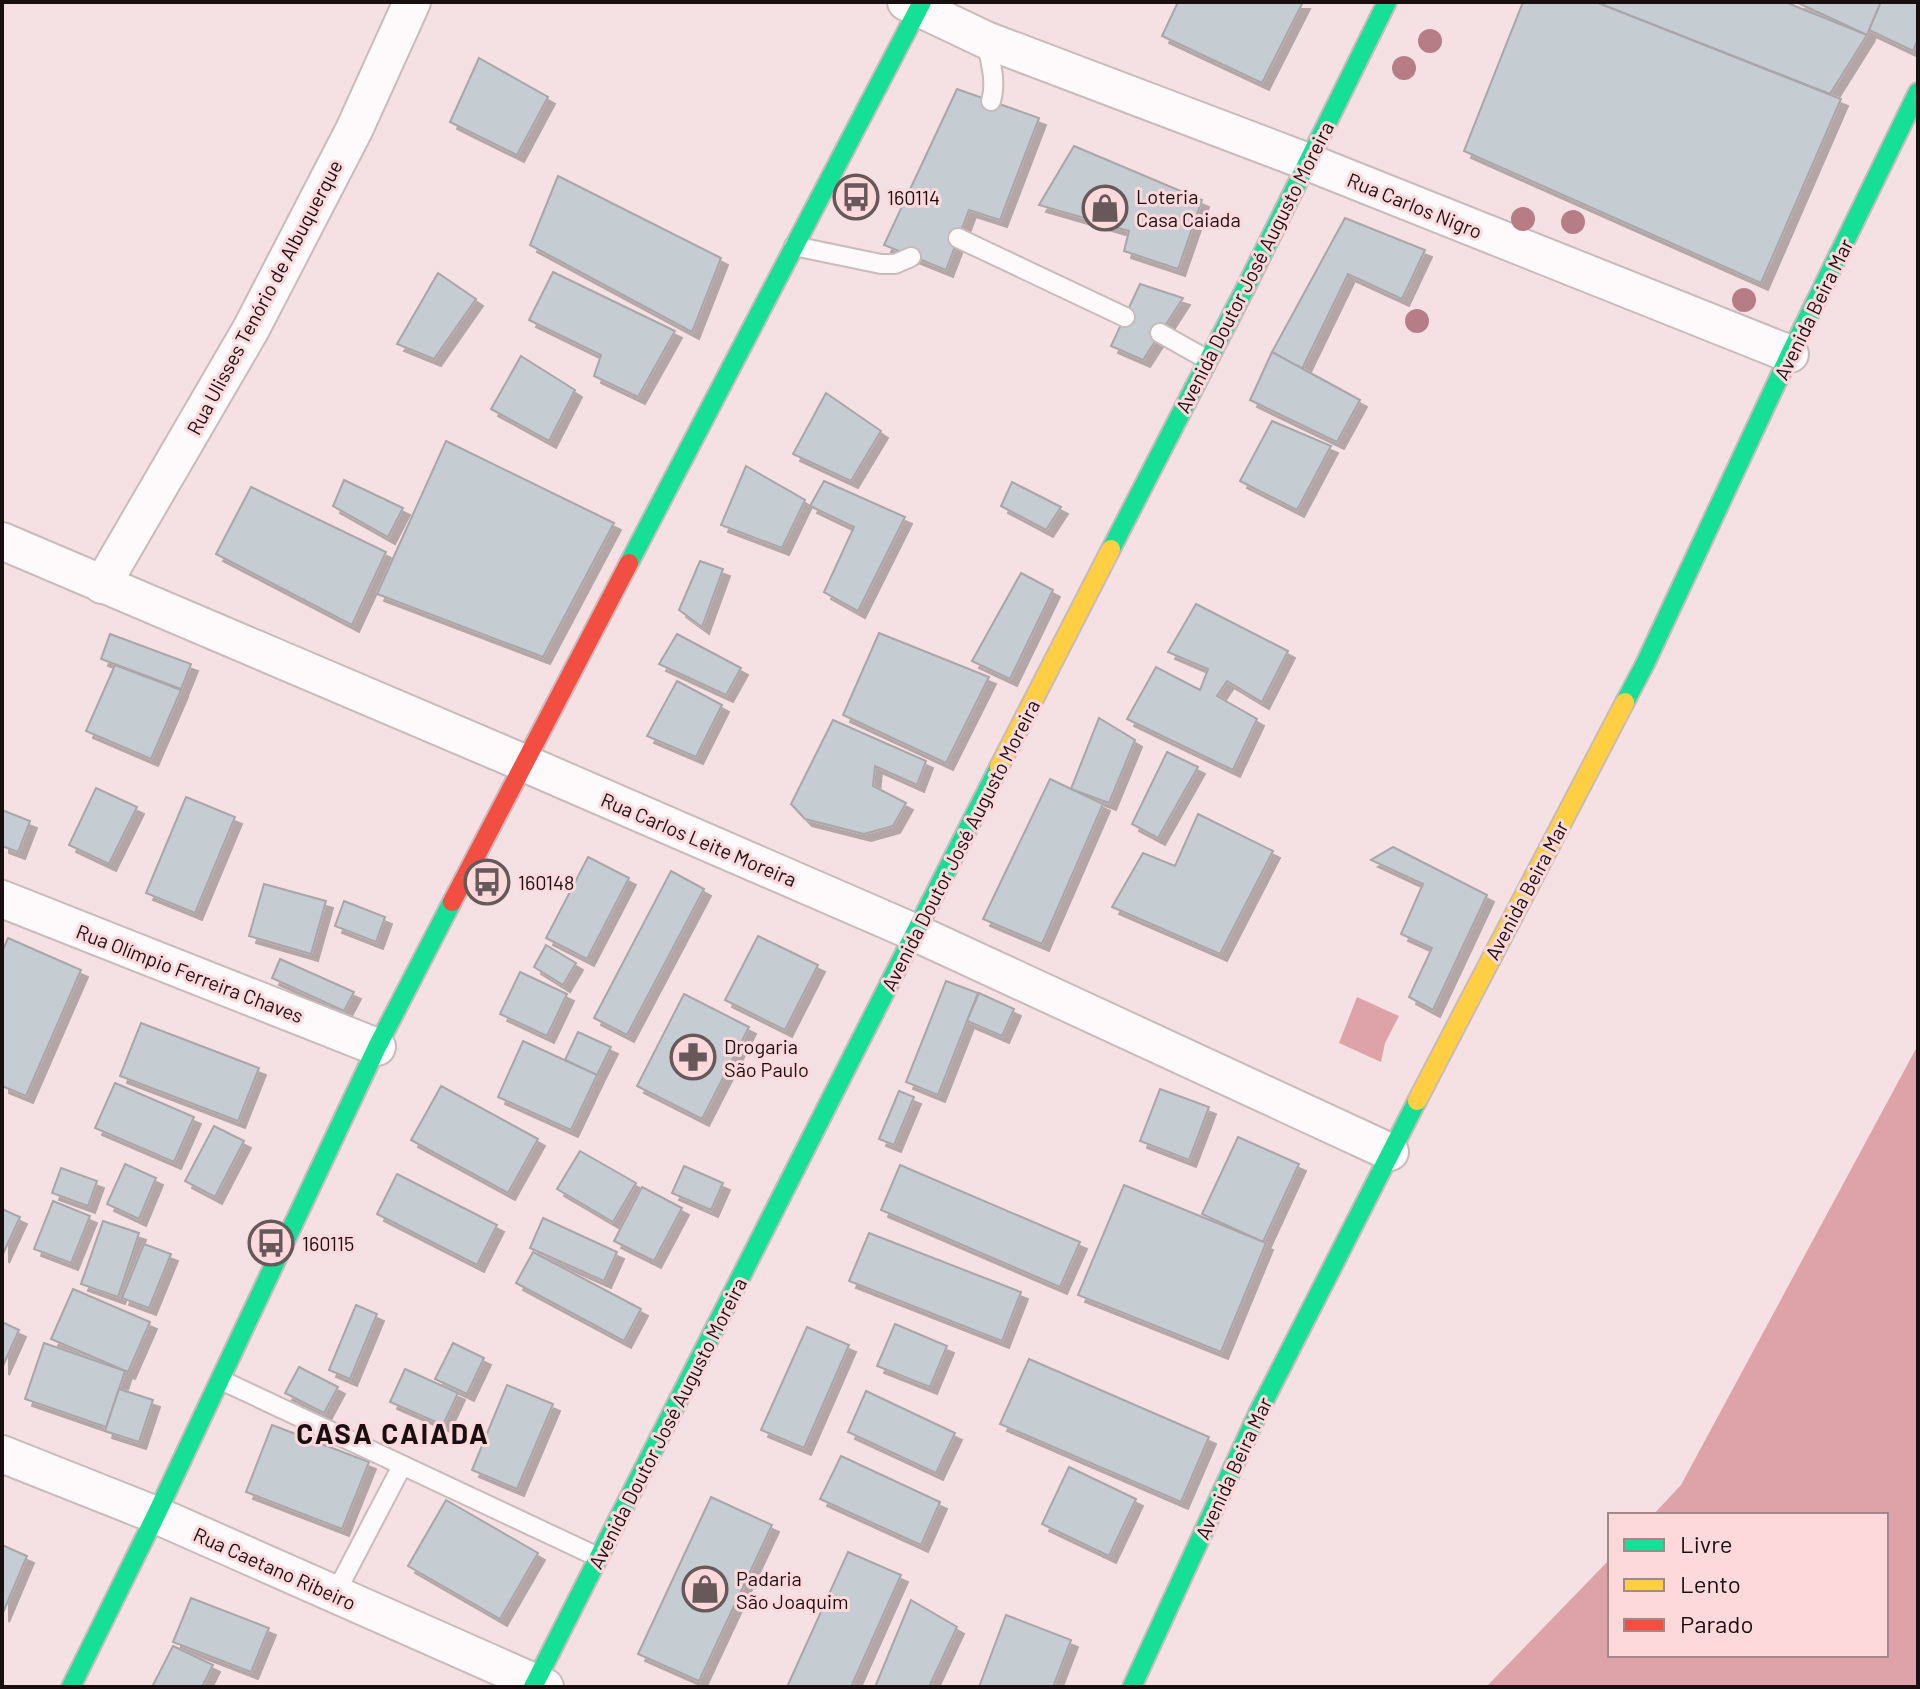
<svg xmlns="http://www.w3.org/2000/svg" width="1920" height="1689" viewBox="0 0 1920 1689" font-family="Barlow,sans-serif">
	<defs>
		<filter id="shadow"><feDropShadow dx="7" dy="7" stdDeviation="0" flood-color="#0004"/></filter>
	</defs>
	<rect width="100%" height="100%" fill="#f5e1e3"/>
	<g fill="#dea3a8">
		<polygon points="1357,997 1399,1016 1385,1043 1381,1062 1339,1043"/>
		<polygon points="1918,1045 1918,1687 1486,1687 1610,1559 1610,1655 1886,1655 1886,1515 1653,1515 1681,1485"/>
	</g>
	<g fill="#c5cdd2" stroke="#a9a5a8" stroke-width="2" filter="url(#shadow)">
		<polygon points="1178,2 1303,2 1262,83 1162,36"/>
		<polygon points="1523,2 1596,2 1841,99 1761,283 1464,151"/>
		<polygon points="1596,2 1785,2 1867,35 1830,94"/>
		<polygon points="1796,2 1881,2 1867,35"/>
		<polygon points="1881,2 1918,2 1918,39 1913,51 1869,30"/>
		<polygon points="479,58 548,97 517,155 450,122"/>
		<polygon points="957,89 1039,118 1000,220 969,210 946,270 884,245"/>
		<polygon points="1074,146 1202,200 1178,269 1124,251 1129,231 1039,205"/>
		<polygon points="558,176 721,258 692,332 530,245"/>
		<polygon points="1345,218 1425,250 1402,299 1348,274 1302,369 1272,352"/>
		<polygon points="553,272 675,331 638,397 594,376 601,355 529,320"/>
		<polygon points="438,273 476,299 434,359 397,344"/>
		<polygon points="1140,284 1183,298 1143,360 1111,346"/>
		<polygon points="1272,352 1360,400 1337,442 1250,400"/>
		<polygon points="521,356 575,390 549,441 491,409"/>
		<polygon points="826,393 881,431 851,481 793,454"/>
		<polygon points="1272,421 1331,446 1297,510 1240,481"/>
		<polygon points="446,441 614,523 543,657 377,594"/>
		<polygon points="746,466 805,500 782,548 721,525"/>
		<polygon points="344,480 403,508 388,537 333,506"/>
		<polygon points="824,481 905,517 858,611 824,592 854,527 810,506"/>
		<polygon points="1012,482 1061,507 1046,530 1001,506"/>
		<polygon points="251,487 386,552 352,625 216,554"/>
		<polygon points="700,561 723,569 702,627 679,610"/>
		<polygon points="1021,573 1053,590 1010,679 972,661"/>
		<polygon points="1196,604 1288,651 1262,702 1227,681 1217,696 1257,719 1233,770 1127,719 1156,667 1200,690 1208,669 1168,652"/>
		<polygon points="879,633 989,677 946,763 843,715"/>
		<polygon points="110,634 191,664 181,689 101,659"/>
		<polygon points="677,634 741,668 726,695 659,664"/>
		<polygon points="115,665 181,690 151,759 86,731"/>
		<polygon points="677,681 722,705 696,757 647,736"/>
		<polygon points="1099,718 1135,740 1109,803 1071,789"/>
		<polygon points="833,720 926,761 917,785 875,766 873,786 906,803 893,826 864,834 805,819 791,804"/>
		<polygon points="1167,752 1198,767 1158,838 1132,824"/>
		<polygon points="1050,779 1103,804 1042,944 983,919"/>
		<polygon points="96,788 137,807 109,864 69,845"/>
		<polygon points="186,797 235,817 195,913 146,893"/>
		<polygon points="2,810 30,821 18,852 2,846"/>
		<polygon points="1198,814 1273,851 1220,954 1112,907 1143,853 1175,866"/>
		<polygon points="1393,847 1487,895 1433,1010 1409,997 1432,948 1401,934 1423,884 1371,860"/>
		<polygon points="588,857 629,878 587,959 546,938"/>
		<polygon points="671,871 704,889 627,1035 594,1018"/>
		<polygon points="264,884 326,901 311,954 249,936"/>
		<polygon points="344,901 385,917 376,942 335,926"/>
		<polygon points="758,936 818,965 785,1030 725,1000"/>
		<polygon points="8,938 81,970 26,1096 2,1086 2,952"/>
		<polygon points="546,945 576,963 563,985 534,967"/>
		<polygon points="280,959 354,992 344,1011 272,978"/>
		<polygon points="520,972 567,994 547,1036 500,1014"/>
		<polygon points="946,981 978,993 938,1095 906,1082"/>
		<polygon points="979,993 1014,1009 1002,1036 967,1021"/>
		<polygon points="684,994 749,1027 702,1119 637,1086"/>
		<polygon points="141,1023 259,1068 238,1121 120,1076"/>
		<polygon points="578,1032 611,1047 597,1075 565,1060"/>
		<polygon points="523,1041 597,1075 571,1130 498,1097"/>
		<polygon points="115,1083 194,1117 174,1162 95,1128"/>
		<polygon points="441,1086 538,1139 508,1193 411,1140"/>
		<polygon points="1160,1089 1209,1107 1189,1160 1140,1141"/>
		<polygon points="899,1091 914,1097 894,1145 879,1139"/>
		<polygon points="214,1126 244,1141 215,1197 185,1181"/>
		<polygon points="1238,1137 1299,1164 1263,1242 1202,1214"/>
		<polygon points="580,1151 636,1183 613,1222 557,1189"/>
		<polygon points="125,1164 156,1178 139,1219 107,1204"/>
		<polygon points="900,1165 1080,1242 1060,1287 881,1210"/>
		<polygon points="684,1166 723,1183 711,1210 672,1193"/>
		<polygon points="61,1168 97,1181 88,1206 52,1193"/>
		<polygon points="397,1174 497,1225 477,1265 377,1214"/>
		<polygon points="1124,1185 1266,1243 1221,1352 1078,1295"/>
		<polygon points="642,1187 682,1208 654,1261 614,1241"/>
		<polygon points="53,1201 90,1216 71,1263 34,1249"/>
		<polygon points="2,1209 20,1217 2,1256"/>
		<polygon points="543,1218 617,1252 604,1281 530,1248"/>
		<polygon points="103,1221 139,1233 118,1297 81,1284"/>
		<polygon points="869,1233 1021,1292 1002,1341 849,1281"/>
		<polygon points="144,1244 171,1254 149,1308 122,1298"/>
		<polygon points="533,1252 641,1309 624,1341 516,1283"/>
		<polygon points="73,1289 150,1322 128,1372 51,1339"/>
		<polygon points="356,1305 377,1314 350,1379 329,1370"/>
		<polygon points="2,1322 19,1330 2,1368"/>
		<polygon points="895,1324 947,1346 930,1387 877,1366"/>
		<polygon points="807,1327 849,1345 804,1448 761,1430"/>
		<polygon points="44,1343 125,1371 106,1427 25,1399"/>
		<polygon points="453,1343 484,1358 467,1394 435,1379"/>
		<polygon points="1029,1359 1209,1437 1181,1502 1000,1424"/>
		<polygon points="299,1367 338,1387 324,1413 285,1393"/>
		<polygon points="405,1369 458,1393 443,1425 390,1402"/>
		<polygon points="507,1385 553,1404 517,1489 472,1470"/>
		<polygon points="119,1389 153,1400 139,1442 105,1431"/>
		<polygon points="866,1391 955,1433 936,1473 848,1432"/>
		<polygon points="272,1425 369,1462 342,1529 246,1492"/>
		<polygon points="841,1456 940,1502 921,1545 820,1499"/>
		<polygon points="1069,1467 1136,1499 1109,1556 1042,1524"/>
		<polygon points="711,1497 772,1525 699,1681 638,1654"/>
		<polygon points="446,1500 538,1553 500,1619 408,1566"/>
		<polygon points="2,1545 27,1556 2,1615"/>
		<polygon points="848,1552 901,1575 851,1687 787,1687"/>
		<polygon points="191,1598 269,1628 251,1672 173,1642"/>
		<polygon points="911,1600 957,1627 929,1687 875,1687"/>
		<polygon points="1006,1615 1071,1640 1053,1687 979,1687"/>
		<polygon points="173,1646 213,1665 202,1687 152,1687"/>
	</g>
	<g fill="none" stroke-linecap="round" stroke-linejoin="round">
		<g stroke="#c9babb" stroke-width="22">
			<g id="lane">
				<path d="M986,40C990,61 997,81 991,101"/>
				<polyline points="958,238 1125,317"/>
				<polyline points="794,246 881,264 895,264 911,257"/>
				<polyline points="1160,333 1208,360"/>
				<polyline points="221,1380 598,1557"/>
				<polyline points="335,1594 402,1466"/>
			</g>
		</g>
		<g stroke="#c9babb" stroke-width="40">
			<g id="street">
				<polyline points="906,2 986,40 1308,162 1790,354"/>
				<polyline points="2,541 524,763 916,933 1390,1152"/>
				<polyline points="102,585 251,329 354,130 412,2"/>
				<polyline points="2,899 377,1047"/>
				<polyline points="2,1454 156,1515 545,1687"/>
			</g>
		</g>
		<g stroke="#c9babb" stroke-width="22">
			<g id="fast">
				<polyline points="1111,549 1245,289 1387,2"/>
				<polyline points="629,563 922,2"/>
				<polyline points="1625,702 1645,664 1790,354 1918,92"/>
				<polyline points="71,1687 156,1515 377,1047 452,902"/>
				<polyline points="533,1687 999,767"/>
				<polyline points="1132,1687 1259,1411 1417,1101"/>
			</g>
		</g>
		<g stroke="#c9babb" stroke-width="22">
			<g id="slow">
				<polyline points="999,767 1111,549"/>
				<polyline points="1417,1101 1625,702"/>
			</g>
		</g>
		<g stroke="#c9babb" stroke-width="22">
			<polyline id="jam" points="452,902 629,563"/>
		</g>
		<use href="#lane" stroke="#fefafb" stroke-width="18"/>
		<use href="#street" stroke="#fefafb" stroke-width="36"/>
		<use href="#fast" stroke="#16e098" stroke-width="18"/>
		<use href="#slow" stroke="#ffcf43" stroke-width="18"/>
		<use href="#jam" stroke="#f24e42" stroke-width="18"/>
	</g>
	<g fill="#b77d87">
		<circle cx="1430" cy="41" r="12"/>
		<circle cx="1404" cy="68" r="12"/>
		<circle cx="1523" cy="219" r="12"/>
		<circle cx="1573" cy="222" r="12"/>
		<circle cx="1744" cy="300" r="12"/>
		<circle cx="1417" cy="321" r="12"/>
	</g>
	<defs>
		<g id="bus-ring" transform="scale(2.3)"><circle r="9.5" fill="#fdd9dc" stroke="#67585a" stroke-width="1.5"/><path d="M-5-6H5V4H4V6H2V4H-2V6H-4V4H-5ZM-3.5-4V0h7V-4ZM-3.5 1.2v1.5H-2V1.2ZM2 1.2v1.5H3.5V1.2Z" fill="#67585a"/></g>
		<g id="shop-ring" transform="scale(2.3)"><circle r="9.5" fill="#fdd9dc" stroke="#67585a" stroke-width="1.5"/><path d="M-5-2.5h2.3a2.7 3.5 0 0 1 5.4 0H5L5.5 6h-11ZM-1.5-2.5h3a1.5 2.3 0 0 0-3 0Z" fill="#67585a"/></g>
		<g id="pharmacy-ring" transform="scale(2.3)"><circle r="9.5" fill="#fdd9dc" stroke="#67585a" stroke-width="1.5"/><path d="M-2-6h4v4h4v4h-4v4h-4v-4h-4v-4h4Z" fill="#67585a"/></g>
	</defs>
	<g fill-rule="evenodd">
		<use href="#bus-ring" x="856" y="197"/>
		<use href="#shop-ring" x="1105" y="208"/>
		<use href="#bus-ring" x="487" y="882"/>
		<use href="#pharmacy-ring" x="693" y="1057"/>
		<use href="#bus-ring" x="271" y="1243"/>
		<use href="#shop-ring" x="705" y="1589"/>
	</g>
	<g text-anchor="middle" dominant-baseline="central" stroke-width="6" stroke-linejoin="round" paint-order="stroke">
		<g font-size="20" fill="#1a0f10" stroke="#fdd9dc" text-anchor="start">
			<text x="1136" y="196">Loteria<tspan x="1136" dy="23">Casa Caiada</tspan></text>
			<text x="887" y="197">160114</text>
			<text x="518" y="882">160148</text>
			<text x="724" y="1046">Drogaria<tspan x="724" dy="23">São Paulo</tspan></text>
			<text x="302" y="1243">160115</text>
			<text x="736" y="1578">Padaria<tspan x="736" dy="23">São Joaquim</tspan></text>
		</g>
		<g font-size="20" fill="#1a0f10" stroke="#fdd9dc">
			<text transform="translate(1415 205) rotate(22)">Rua Carlos Nigro</text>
			<text transform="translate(1254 267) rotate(-63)">Avenida Doutor José Augusto Moreira</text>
			<text transform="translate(264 297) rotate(-62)">Rua Ulisses Tenório de Albuquerque</text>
			<text transform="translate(1813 309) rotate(-64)">Avenida Beira Mar</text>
			<text transform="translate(699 839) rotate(23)">Rua Carlos Leite Moreira</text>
			<text transform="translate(960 845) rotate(-63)">Avenida Doutor José Augusto Moreira</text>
			<text transform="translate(1526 890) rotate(-62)">Avenida Beira Mar</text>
			<text transform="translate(190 973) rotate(21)">Rua Olímpio Ferreira Chaves</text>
			<text transform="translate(667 1423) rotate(-63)">Avenida Doutor José Augusto Moreira</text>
			<text transform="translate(1233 1468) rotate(-65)">Avenida Beira Mar</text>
			<text transform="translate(275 1568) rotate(24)">Rua Caetano Ribeiro</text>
		</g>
		<g font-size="28" font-weight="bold" letter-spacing="2" fill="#1a0f10" stroke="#fdd9dc">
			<text x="393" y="1433">CASA CAIADA</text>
		</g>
	</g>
	<rect width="1920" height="1689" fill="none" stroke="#1a0f10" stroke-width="8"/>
	<rect x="1608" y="1513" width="280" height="144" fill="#fdd9dc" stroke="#a2888a" stroke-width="2"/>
	<rect x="1624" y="1539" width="40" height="12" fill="#16e098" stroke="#a2888a" stroke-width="2"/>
	<text x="1680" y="1553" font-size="24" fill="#1a0f10">Livre</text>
	<rect x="1624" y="1579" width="40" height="12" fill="#ffcf43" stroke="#a2888a" stroke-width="2"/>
	<text x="1680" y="1593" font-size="24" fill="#1a0f10">Lento</text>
	<rect x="1624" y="1619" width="40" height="12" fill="#f24e42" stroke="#a2888a" stroke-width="2"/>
	<text x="1680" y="1633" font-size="24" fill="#1a0f10">Parado</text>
</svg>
